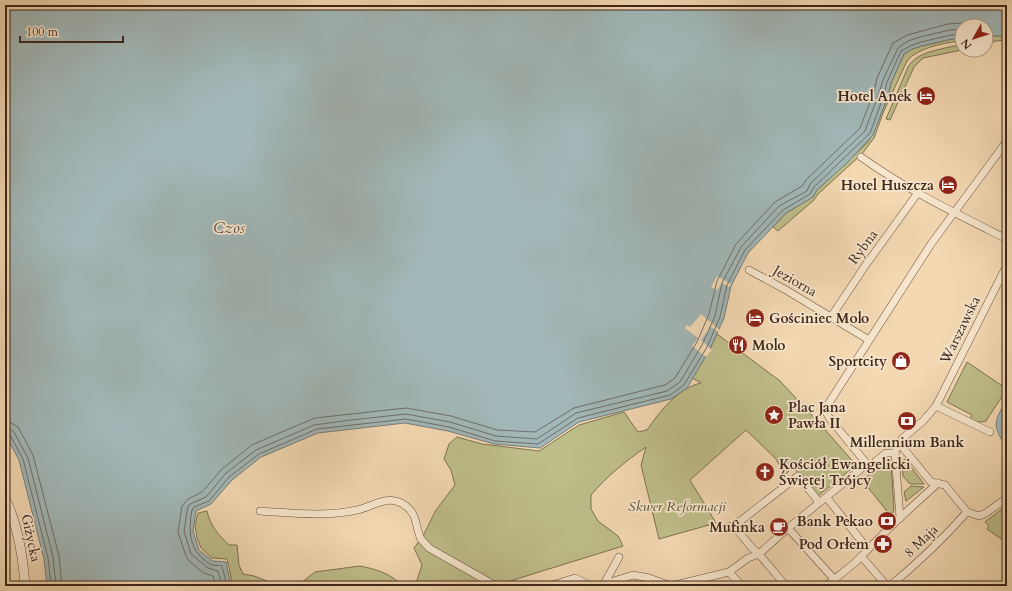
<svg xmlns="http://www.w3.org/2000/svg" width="1012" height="591" viewBox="0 0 1012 591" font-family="Cardo,serif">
	<rect width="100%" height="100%" fill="#f3d8b2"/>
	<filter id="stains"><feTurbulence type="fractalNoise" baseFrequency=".005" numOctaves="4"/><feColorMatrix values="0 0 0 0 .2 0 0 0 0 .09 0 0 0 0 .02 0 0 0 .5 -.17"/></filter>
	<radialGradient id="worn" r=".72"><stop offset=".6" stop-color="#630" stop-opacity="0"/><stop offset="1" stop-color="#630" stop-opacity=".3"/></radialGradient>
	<g fill="#bebe8a" stroke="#7e7252">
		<polygon points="986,36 1007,36 1007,40 986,42"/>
		<path d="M962,38V41C946,42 917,48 907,61L883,113L874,138L862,154L841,173L818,194L814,200L778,231L773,227L786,213L813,197L817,190L868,142L879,119L888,96L891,83L904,54L912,49L922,46L952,39Z"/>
		<path d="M954,46H962V50L923,58L914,67L890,120L886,119L908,67C917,52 938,50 954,46Z"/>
		<path d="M717,334L780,381L821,425L856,465L818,496L793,467L785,475L776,459L746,430L690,480L716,523L659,539L641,465L646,447C626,461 607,476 591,495V509L598,521L618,536L623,546L494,586H415L422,565L414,548L423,536L436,510L455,485L451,470L444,459L449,444L457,437L482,444L539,451L579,425L624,412L638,432L647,430C660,411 678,388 701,383L692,378L710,349Z"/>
		<path d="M967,362L1007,389L986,421C979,423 976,422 970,419L972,415L947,402Z"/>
		<polygon points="905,459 924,484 910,484 903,476 902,461"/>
		<polygon points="887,462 891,464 894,508 893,513 890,513 886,510 862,480 885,463"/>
		<polygon points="911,486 924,487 906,501 904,492"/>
		<polygon points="1007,505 1007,543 987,529 989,526 985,522"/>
		<path d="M207,511C210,525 218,535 229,545H237L239,565L243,574L254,576L275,584L278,586H233L227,559L212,558L201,548L197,538L195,525L198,513Z"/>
		<path d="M360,566C379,570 389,573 403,586H297L315,572Z"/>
	</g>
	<g fill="#a1b7b7" stroke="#797d79">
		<polygon points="5,5 1007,5 1007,36 986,36 986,26 962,26 962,38 952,39 922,46 912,49 904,54 891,83 888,96 873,135 847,163 817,190 813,197 786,213 748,253 731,286 724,318 710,349 687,388 671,399 579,422 540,448 494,444 448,431 405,423 318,433 261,457 232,480 211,504 196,511 193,531 199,550 213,561 226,562 231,586 47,586 44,559 19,460 5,434"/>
		<path d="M1007,400V448C992,425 993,423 1007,400Z"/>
	</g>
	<g fill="#f3d8b2">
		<polygon points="717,276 731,284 729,287 722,283 717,290 711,287"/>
		<polygon points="701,314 721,331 720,333 711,327 701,340 712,350 706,357 692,346 698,338 685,328 687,325 690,327"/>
	</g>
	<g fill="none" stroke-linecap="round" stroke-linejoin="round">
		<g stroke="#706e69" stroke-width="1">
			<polyline points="5,422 11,423 18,427 33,455 59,556 62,586"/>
			<polyline points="5,428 10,429 14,432 28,458 53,557 56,586"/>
			<polyline points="5,433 10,435 23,459 48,558 51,586"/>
			<polyline points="216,586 213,576 204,573 189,561 186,556 178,532 182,506 188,499 202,492 222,469 252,445 277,434 315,418 406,408 451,416 497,430 535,432 574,408 665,385 675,378 697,342 709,314 717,281 736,244 775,202 802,186 806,180 860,128 874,92 877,78 893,43 907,35 948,24 962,23 970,26"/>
			<polyline points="222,586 218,571 208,568 191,554 184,531 188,506 192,503 206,497 226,473 256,450 314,425 351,420 406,414 450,422 496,436 537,439 576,413 667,391 680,382 702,345 715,316 722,283 741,247 779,206 807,191 810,184 865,131 879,93 883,80 898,48 908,41 920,37 950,30 962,29"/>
			<path d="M227,586L222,566C219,565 213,566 210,564C189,551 188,532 192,510L194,507L209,501L229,477L259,454L317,429L406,419L449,427L495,441L538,444L578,418L670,395L684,385L707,347L720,317L727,285L745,250L783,210L810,194L814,187L870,133L884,95L887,82L901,51L910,46L921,42L951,35L962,34"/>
		</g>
		<g stroke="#6b5241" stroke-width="8">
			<g id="minor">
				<path d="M861,157C907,190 957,214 1007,239"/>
				<polyline points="749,270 786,290 869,340"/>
				<polyline points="831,317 865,266 917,194"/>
				<polyline points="936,406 990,432"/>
				<polyline points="899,443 931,482 945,485 967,512"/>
				<polyline points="876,461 886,453 895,453"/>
				<polyline points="827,498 867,548"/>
				<path d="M260,511C292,513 326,517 357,510C375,506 387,493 406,506C418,515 415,527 421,539C423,542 427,545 429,548L496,586"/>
				<polyline points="967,512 979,516 986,513 1007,498"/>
				<polyline points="900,518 895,453 899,443 903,438 923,421 936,406 1007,265"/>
				<polyline points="734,526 798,476 819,502"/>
				<polyline points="734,526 752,548 759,554 786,586"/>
				<polyline points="788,528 834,579"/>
				<polyline points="714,529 734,526"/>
				<polyline points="861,556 887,586"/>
				<polyline points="729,572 742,586"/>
				<polyline points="604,584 619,557"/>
				<polyline points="549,586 575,578 591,586"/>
				<polyline points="598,586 633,575 649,578 671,586 729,572 748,558 759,554 788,528 867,464 830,419 826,412 827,406 931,244 1007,141"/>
				<path d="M826,586C838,576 851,567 862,556C885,530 912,507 938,483"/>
				<path d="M890,586C919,562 942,540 967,512"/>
			</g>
		</g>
		<g stroke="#6b5241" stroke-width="10">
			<path id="tertiary" d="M5,498C18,526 23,555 25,586"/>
		</g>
		<use href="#minor" stroke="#f7e6cd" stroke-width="7"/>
		<use href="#tertiary" stroke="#f7e6cd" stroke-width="9"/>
	</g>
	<defs>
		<g id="hotel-disc" transform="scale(1)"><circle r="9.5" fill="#8f2418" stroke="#f7e6cd"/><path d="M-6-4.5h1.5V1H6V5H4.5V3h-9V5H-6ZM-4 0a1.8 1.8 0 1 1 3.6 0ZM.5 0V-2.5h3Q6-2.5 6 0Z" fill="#fff"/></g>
		<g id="restaurant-disc" transform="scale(1)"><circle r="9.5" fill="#8f2418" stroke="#f7e6cd"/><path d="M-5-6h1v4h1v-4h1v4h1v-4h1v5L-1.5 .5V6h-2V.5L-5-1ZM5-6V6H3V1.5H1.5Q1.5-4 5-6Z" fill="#fff"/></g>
		<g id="shop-disc" transform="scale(1)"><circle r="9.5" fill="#8f2418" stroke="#f7e6cd"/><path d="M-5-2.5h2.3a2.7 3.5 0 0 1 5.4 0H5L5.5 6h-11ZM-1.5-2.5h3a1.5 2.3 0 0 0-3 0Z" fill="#fff"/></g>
		<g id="sight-disc" transform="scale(1)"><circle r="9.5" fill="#8f2418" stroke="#f7e6cd"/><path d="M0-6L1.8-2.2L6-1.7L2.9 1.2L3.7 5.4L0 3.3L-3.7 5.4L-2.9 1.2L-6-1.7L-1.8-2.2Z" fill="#fff"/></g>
		<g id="bank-disc" transform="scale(1)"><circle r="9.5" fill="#8f2418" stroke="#f7e6cd"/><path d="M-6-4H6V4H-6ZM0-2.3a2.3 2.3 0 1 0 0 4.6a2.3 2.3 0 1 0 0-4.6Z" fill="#fff"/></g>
		<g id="church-disc" transform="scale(1)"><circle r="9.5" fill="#8f2418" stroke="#f7e6cd"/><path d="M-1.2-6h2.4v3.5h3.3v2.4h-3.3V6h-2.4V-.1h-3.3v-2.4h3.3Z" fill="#fff"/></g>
		<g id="cafe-disc" transform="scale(1)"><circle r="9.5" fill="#8f2418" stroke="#f7e6cd"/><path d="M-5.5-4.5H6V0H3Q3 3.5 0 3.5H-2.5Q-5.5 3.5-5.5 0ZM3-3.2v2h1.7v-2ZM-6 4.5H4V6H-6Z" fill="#fff"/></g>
		<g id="pharmacy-disc" transform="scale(1)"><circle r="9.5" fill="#8f2418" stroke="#f7e6cd"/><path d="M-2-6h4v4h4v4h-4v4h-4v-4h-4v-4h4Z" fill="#fff"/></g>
	</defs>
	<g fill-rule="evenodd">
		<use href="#hotel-disc" x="926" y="96"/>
		<use href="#hotel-disc" x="948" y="185"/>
		<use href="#hotel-disc" x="755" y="318"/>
		<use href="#restaurant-disc" x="738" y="345"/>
		<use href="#shop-disc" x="901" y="361"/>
		<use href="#sight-disc" x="774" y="415"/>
		<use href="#bank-disc" x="907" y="421"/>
		<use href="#church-disc" x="765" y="472"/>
		<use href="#bank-disc" x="887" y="521"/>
		<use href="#cafe-disc" x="779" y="527"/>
		<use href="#pharmacy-disc" x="883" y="544"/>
	</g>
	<g text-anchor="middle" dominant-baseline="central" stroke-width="3.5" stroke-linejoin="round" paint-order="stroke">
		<g font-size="14" font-weight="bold" fill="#3e261b" stroke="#f7e6cd" text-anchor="end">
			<text x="912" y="96">Hotel Anek</text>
			<text x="934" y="185">Hotel Huszcza</text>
			<text x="769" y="318" text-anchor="start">Gościniec Molo</text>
			<text x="752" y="345" text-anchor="start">Molo</text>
			<text x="887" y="361">Sportcity</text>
			<text x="788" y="407" text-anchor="start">Plac Jana<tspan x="788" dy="16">Pawła II</tspan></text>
			<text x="907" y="442" text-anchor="middle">Millennium Bank</text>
			<text x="779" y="464" text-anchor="start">Kościół Ewangelicki<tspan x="779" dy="16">Świętej Trójcy</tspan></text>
			<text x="873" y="521">Bank Pekao</text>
			<text x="765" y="527">Mufinka</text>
			<text x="869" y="544">Pod Orłem</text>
		</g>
		<g font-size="14" fill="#3e261b" stroke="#f7e6cd">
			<text transform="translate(863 247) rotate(-54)">Rybna</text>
			<text transform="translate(795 281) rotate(30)">Jeziorna</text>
			<text transform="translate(960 330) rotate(-64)">Warszawska</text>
			<text transform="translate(31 538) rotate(78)">Giżycka</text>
			<text transform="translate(921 541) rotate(-44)">8 Maja</text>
		</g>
		<g font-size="14" font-style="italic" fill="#5e4c37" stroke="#f7e6cd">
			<text x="677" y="506">Skwer Reformacji</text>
		</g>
		<g font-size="15" font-style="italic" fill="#574a42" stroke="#f7e6cd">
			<text x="229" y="228">Czos</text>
		</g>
	</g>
	<rect width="1012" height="591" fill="none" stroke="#f3d8b2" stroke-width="20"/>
	<rect x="6" y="6" width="1000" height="579" fill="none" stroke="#3e261b" stroke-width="2"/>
	<rect x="10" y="10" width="992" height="571" fill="none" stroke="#3e261b"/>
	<g transform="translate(974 38) rotate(231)"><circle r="19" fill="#f7e6cd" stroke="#ad9986"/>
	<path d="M0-3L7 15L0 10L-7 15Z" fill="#8f2418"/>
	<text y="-6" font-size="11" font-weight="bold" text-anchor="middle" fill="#3e261b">N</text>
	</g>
	<path d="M20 36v6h103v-6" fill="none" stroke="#3e261b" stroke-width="2"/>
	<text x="26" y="36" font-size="12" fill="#3e261b" stroke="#f7e6cd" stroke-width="3" paint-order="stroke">100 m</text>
	<rect width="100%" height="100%" filter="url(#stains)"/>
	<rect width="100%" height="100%" fill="url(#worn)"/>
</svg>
